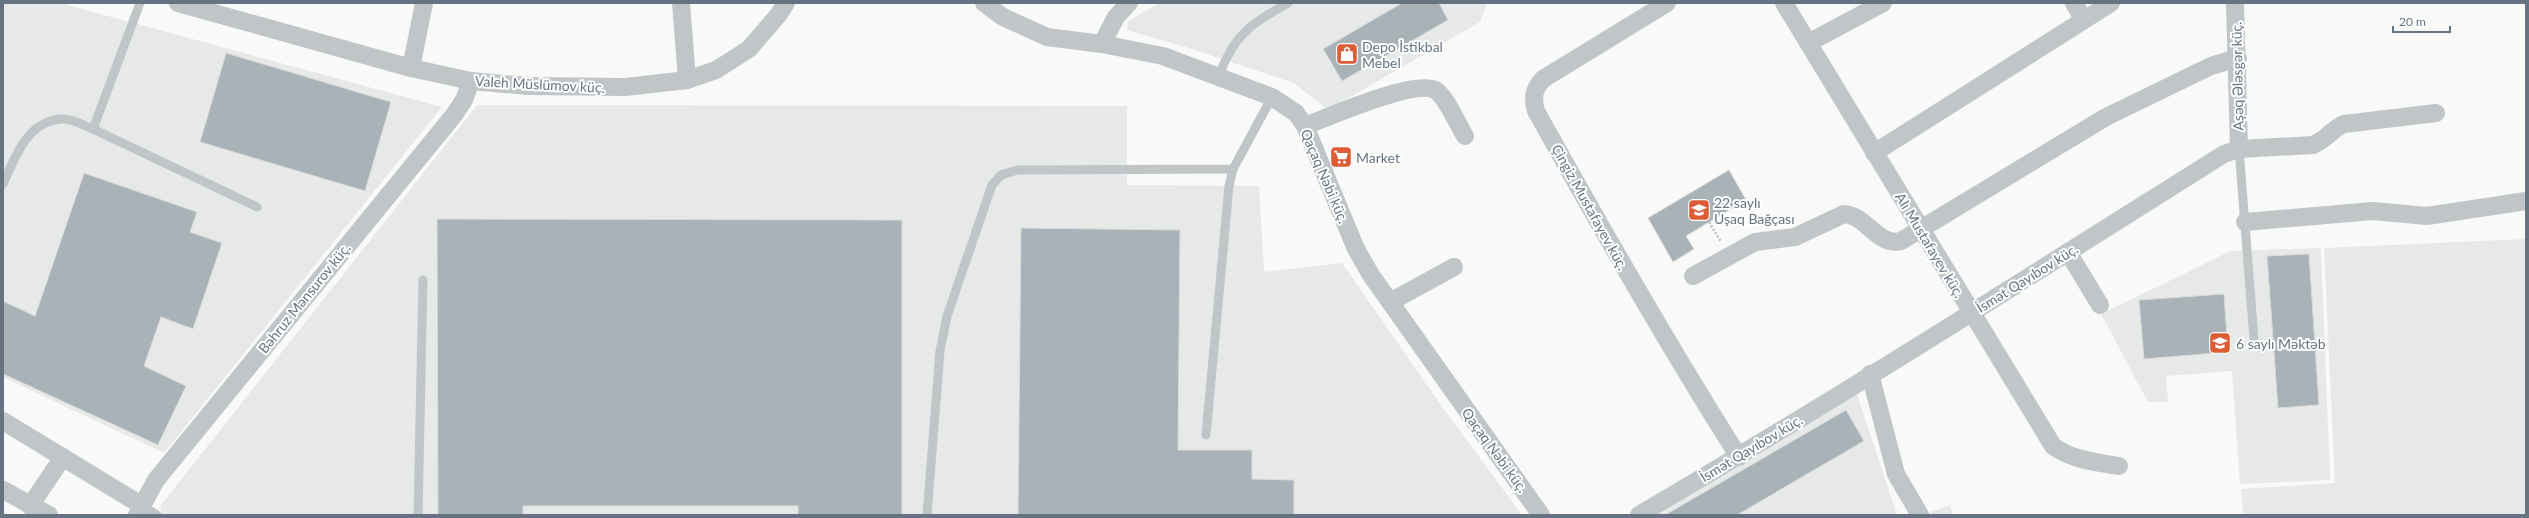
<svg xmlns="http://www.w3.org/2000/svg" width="2529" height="518" viewBox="0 0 2529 518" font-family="Lato,sans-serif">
	<rect width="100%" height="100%" fill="#f9f9f7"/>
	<g fill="#e7e8e8">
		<polygon points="3,3 60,3 442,107 164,453 3,377"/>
		<polygon points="1159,3 1487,3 1480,22 1328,110 1294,83 1189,48 1127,30 1128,21"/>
		<polygon points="477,105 1127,106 1127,185 1259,186 1264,272 1342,263 1443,408 1522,515 160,515 161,505"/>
		<polygon points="2526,239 2526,515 2243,515 2241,489 2335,483 2324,248"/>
		<polygon points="2321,248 2330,480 2240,484 2232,371 2166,376 2168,402 2148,402 2101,314 2231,251"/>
		<polygon points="1857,394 1897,515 1658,515"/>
		<polygon points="1950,505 1953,515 1924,515"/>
	</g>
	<g fill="#a9b2b7" stroke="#dbdbd9">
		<polygon points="1402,3 1439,3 1448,20 1342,81 1323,49"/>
		<polygon points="226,53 391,102 365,191 200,142"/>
		<polygon points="1729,170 1746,200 1686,236 1694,249 1673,262 1648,218"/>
		<polygon points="84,173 197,212 190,232 222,243 193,329 161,317 144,366 186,386 158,445 3,374 3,301 35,316"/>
		<polygon points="437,219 902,220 902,515 798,515 798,506 523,506 523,515 438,515"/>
		<polygon points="1021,228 1180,230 1178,450 1252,450 1252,479 1294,480 1294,515 1018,515"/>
		<polygon points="2309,254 2319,405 2278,408 2267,256"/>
		<polygon points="2224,294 2228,352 2144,359 2139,300"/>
		<polygon points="1846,410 1864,441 1737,515 1665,515"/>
	</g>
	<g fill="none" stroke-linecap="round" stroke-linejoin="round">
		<polyline stroke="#bbbec0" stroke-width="2.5" stroke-dasharray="2 2" stroke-linecap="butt" points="1709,222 1721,242"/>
		<g stroke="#c0c5c8" stroke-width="9">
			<polyline points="140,3 93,129 257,207"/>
			<path d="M1218,78C1234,35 1249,25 1288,3"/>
			<polyline points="2239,149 2254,339"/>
			<path d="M3,184C15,157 28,119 64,119C73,119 85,126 93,129"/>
			<polyline points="1206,435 1229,186 1233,169"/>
			<polyline points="141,505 157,515"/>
			<polyline points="418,515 423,280"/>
			<polyline points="927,515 940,351 947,316 992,185 1001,175 1017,170 1233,169 1272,97"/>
		</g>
		<g stroke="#c0c5c8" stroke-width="18">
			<polyline points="178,3 411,68 471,81 528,86 625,87 687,80 716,70 749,49 779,14 786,3"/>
			<polyline points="681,3 687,80"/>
			<polyline points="984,3 1003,17 1047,37 1102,44 1163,56 1272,97 1296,113 1305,126 1356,249 1371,275 1541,515"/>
			<path d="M1667,3L1543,79C1534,89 1532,97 1536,111C1601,228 1667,344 1739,457"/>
			<path d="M1784,3L2053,446C2072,460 2096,462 2119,466"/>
			<polyline points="2074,3 2083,19"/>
			<polyline points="2235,3 2239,149"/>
			<polyline points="1808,43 1883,3"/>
			<polyline points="1102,44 1116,17 1129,3"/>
			<polyline points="411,68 424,3"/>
			<path d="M1305,126C1328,117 1415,79 1435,90C1446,96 1458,125 1465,136"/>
			<polyline points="1874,153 2111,3"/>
			<polyline points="2245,222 2373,211 2427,216 2526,201"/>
			<polyline points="2068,252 2100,305"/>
			<path d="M1693,276L1755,242L1795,237L1844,214C1866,215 1878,247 1901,241L2106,117L2211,66L2238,58"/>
			<polyline points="1390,302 1454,267"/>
			<polyline points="1870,374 1896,474 1920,515"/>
			<polyline points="3,421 141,505"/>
			<polyline points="3,490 49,515"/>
			<polyline points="30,506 63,457"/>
			<polyline points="137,515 156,480 454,115 464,100 471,81"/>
			<path d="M1639,515C1837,399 2030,276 2224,154L2239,149L2313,145C2326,140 2332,129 2344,124L2436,113"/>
		</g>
	</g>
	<defs>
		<g id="shop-square" transform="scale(1.15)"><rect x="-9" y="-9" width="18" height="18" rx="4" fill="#db5c35" stroke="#fff"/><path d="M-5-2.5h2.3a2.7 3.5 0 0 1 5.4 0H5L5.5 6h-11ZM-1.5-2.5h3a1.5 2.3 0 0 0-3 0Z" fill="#fff"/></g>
		<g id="supermarket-square" transform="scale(1.15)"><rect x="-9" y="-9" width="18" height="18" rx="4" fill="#db5c35" stroke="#fff"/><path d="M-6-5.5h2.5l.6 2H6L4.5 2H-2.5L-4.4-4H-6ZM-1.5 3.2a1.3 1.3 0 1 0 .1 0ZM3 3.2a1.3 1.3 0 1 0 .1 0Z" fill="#fff"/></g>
		<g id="school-square" transform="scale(1.15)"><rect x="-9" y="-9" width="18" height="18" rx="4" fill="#db5c35" stroke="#fff"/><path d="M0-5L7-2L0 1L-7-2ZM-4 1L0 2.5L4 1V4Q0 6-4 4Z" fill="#fff"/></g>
	</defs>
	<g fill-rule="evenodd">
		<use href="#shop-square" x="1347" y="54"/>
		<use href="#supermarket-square" x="1341" y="157"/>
		<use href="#school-square" x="1699" y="210"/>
		<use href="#school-square" x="2220" y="343"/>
	</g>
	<g text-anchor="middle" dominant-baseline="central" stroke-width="4" stroke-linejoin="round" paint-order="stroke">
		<g font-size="14" fill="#657480" stroke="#fff" text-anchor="start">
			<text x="1362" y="46">Depo İstikbal<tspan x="1362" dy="16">Mebel</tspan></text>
			<text x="1356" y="157">Market</text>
			<text x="1714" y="202">22 saylı<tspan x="1714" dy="16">Uşaq Bağçası</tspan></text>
			<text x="2236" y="343">6 saylı Məktəb</text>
		</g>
		<g font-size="14" fill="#657480" stroke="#fff">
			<text transform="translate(2237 76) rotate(-91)">Aşəq Ələsgər küç.</text>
			<text transform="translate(540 84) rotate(3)">Valeh Müslümov küç.</text>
			<text transform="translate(1325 176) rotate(67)">Qaçaq Nəbi küç.</text>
			<text transform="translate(1590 207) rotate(61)">Çingiz Mustafayev küç.</text>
			<text transform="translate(1930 245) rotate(59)">Alı Mustafayev küç.</text>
			<text transform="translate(2027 278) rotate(-32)">İsmət Qayıbov küç.</text>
			<text transform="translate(304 298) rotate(-51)">Bəhruz Mənsurov küç.</text>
			<text transform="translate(1751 448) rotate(-31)">İsmət Qayıbov küç.</text>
			<text transform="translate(1495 450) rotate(54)">Qaçaq Nəbi küç.</text>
		</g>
	</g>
	<rect width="2529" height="518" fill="none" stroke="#657480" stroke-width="8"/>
	<path d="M2393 26v6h57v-6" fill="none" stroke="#657480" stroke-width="2"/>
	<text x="2399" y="26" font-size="12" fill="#657480" stroke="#ffffff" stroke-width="3" paint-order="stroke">20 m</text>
</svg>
